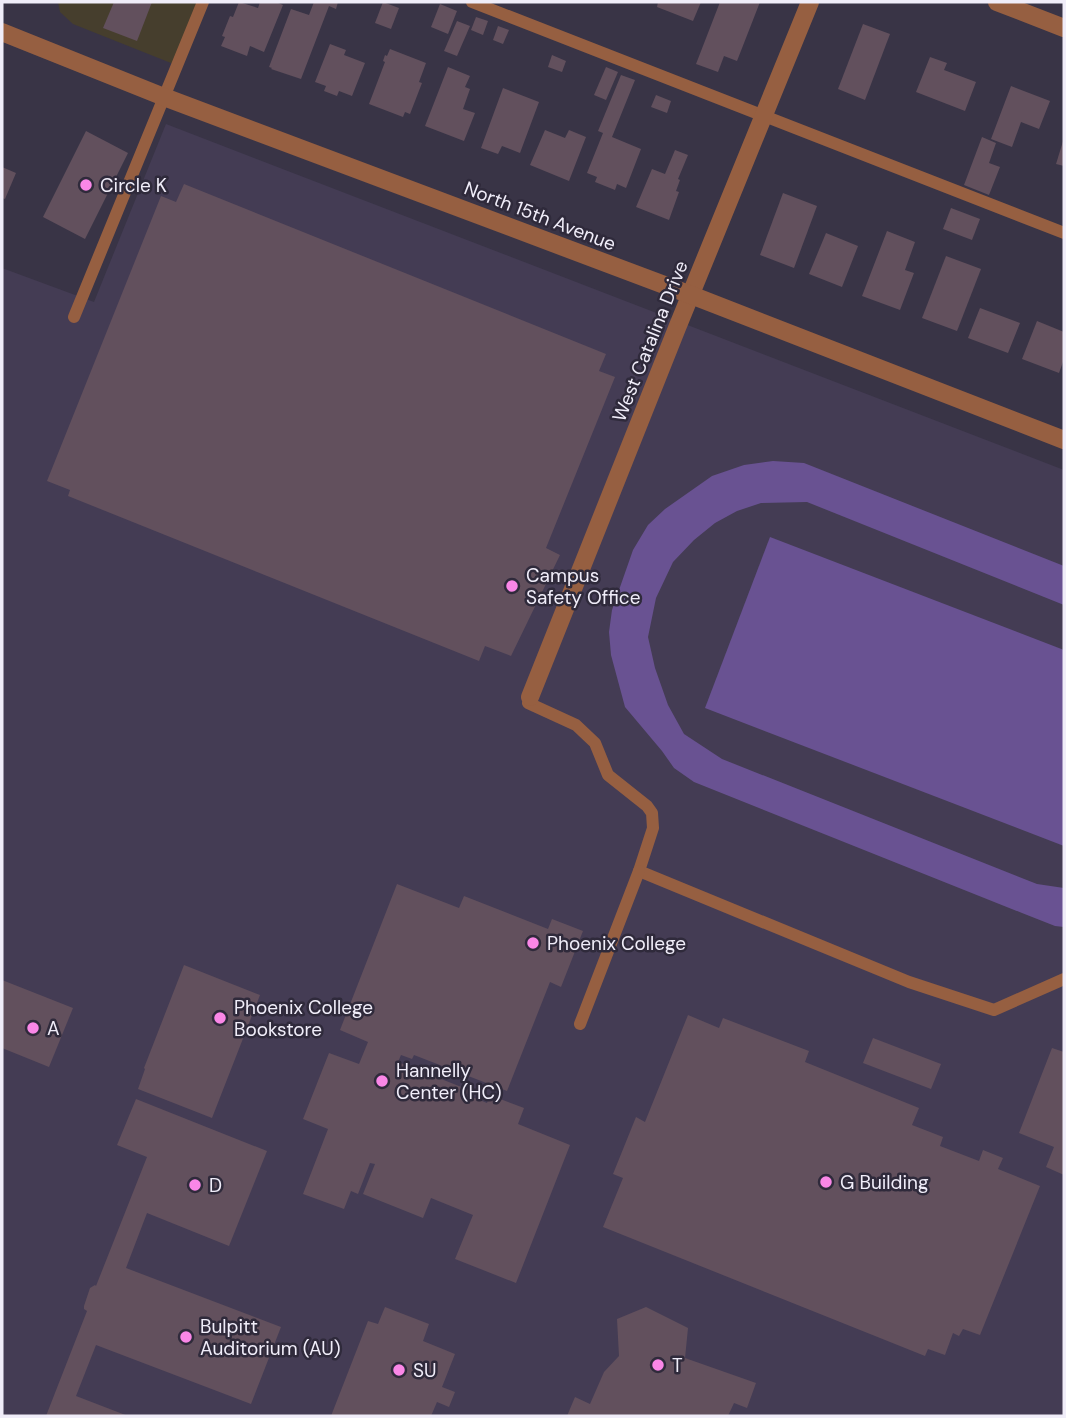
<svg xmlns="http://www.w3.org/2000/svg" width="1066" height="1418" viewBox="0 0 1066 1418" font-family="'DM Sans',sans-serif">
	<rect width="100%" height="100%" fill="#393446"/>
	<polygon fill="#463e2d" points="58,2 208,2 181,67 73,24 60,12"/>
	<polygon fill="#443c54" points="166,124 1064,470 1064,1416 2,1416 2,268 94,302"/>
	<g fill="#695292">
		<polygon points="773,461 804,463 1064,566 1064,605 807,502 761,503 737,511 715,523 694,540 673,562 656,598 648,637 655,668 668,705 684,734 722,759 1037,884 1064,888 1064,927 1055,926 1022,913 694,782 674,768 662,751 625,707 611,655 609,632 612,610 633,550 648,525 665,509 712,476 744,465"/>
		<polygon points="770,537 1064,650 1064,846 705,708"/>
	</g>
	<g fill="#62505d">
		<polygon points="114,2 152,2 137,41 103,28"/>
		<polygon points="239,2 258,8 260,2 276,2 283,5 264,52 250,46 247,56 221,46 225,37 222,36 230,16 233,17"/>
		<polygon points="314,2 338,2 336,9 329,6 301,79 271,69 272,68 269,67 291,9 309,15"/>
		<polygon points="383,2 399,8 391,29 375,23"/>
		<polygon points="658,2 701,2 693,21 657,7"/>
		<polygon points="720,2 760,2 737,61 724,56 718,72 696,64"/>
		<polygon points="440,4 457,11 448,34 431,27"/>
		<polygon points="476,17 488,21 483,35 471,30"/>
		<polygon points="457,21 470,26 457,56 444,51"/>
		<polygon points="863,24 890,34 865,100 838,89"/>
		<polygon points="498,26 509,30 503,44 493,40"/>
		<polygon points="330,44 346,50 344,55 365,63 352,96 339,91 337,96 324,91 326,86 315,82"/>
		<polygon points="390,49 426,63 419,82 422,83 410,114 405,112 403,117 369,104 385,62 383,61 385,55 387,56"/>
		<polygon points="552,55 566,61 562,72 548,67"/>
		<polygon points="930,57 947,63 944,70 976,82 965,111 916,92"/>
		<polygon points="448,67 470,76 465,87 470,89 463,109 475,113 464,141 425,126"/>
		<polygon points="606,67 618,72 606,100 594,95"/>
		<polygon points="621,75 635,80 612,137 641,149 626,188 617,184 615,190 595,182 597,177 587,173 603,133 598,131"/>
		<polygon points="1011,86 1050,101 1039,129 1021,122 1012,147 991,139"/>
		<polygon points="503,88 539,102 520,153 502,146 498,154 481,148"/>
		<polygon points="656,95 671,101 667,113 651,107"/>
		<polygon points="545,130 565,138 569,130 586,137 569,181 530,165"/>
		<polygon points="86,131 128,153 85,239 43,217"/>
		<polygon points="982,137 996,143 989,163 1000,167 989,195 964,185"/>
		<polygon points="1064,138 1064,166 1056,164"/>
		<polygon points="675,150 688,155 678,179 680,180 676,191 679,192 669,220 636,207 652,169 665,174"/>
		<polygon points="2,167 16,173 5,199 2,198"/>
		<polygon points="184,184 606,354 599,371 615,377 546,548 560,555 511,656 485,646 479,661 68,496 70,490 47,481 161,196 176,202"/>
		<polygon points="783,193 817,206 794,268 760,255"/>
		<polygon points="951,208 980,219 972,240 943,229"/>
		<polygon points="887,231 915,242 905,270 914,273 900,310 862,296"/>
		<polygon points="826,233 858,246 842,287 809,274"/>
		<polygon points="946,256 981,269 957,331 922,318"/>
		<polygon points="980,308 1020,323 1008,353 968,338"/>
		<polygon points="1037,321 1064,332 1064,359 1059,373 1022,359"/>
		<polygon points="397,884 459,908 464,896 548,929 552,919 583,931 561,987 550,982 507,1091 414,1055 412,1059 401,1055 398,1062 469,1090 467,1095 487,1103 490,1095 524,1108 518,1124 570,1145 516,1283 455,1259 473,1215 431,1198 423,1218 363,1194 375,1164 370,1163 358,1194 351,1191 344,1209 303,1194 328,1129 303,1119 329,1053 359,1064 368,1042 340,1030"/>
		<polygon points="184,965 260,995 212,1118 138,1089 145,1069 144,1068"/>
		<polygon points="2,980 73,1008 49,1067 2,1048"/>
		<polygon points="688,1015 719,1028 723,1018 809,1051 805,1062 919,1108 912,1125 943,1137 940,1146 979,1161 983,1150 1003,1158 998,1169 1040,1186 980,1335 963,1329 959,1336 953,1333 945,1355 928,1349 925,1356 603,1227 623,1178 613,1174 636,1117 645,1122"/>
		<polygon points="873,1038 941,1064 931,1089 863,1063"/>
		<polygon points="1052,1048 1064,1052 1064,1175 1046,1167 1054,1147 1019,1133"/>
		<polygon points="136,1099 267,1151 229,1246 147,1213 126,1268 281,1327 251,1404 96,1345 76,1396 128,1416 46,1416 87,1311 84,1309 84,1306 90,1288 95,1285 96,1286 147,1157 117,1145"/>
		<polygon points="385,1307 429,1324 423,1341 455,1354 442,1387 455,1392 449,1407 437,1402 431,1416 331,1416 368,1321 378,1324"/>
		<polygon points="646,1307 688,1328 685,1358 756,1383 747,1408 734,1403 728,1416 567,1416 575,1397 590,1404 604,1372 619,1356 617,1319"/>
	</g>
	<g fill="none" stroke-linecap="round" stroke-linejoin="round">
		<g stroke="#965f41" stroke-width="12">
			<polyline points="472,2 1064,233"/>
			<polyline points="74,317 203,2"/>
			<polyline points="528,703 576,725 595,743 608,775 647,806 652,813 653,828 639,871 909,982 994,1010 1064,979"/>
			<polyline points="580,1024 639,871"/>
		</g>
		<g stroke="#965f41" stroke-width="18">
			<polyline points="997,2 1064,28"/>
			<polyline points="530,697 677,328 810,2"/>
		</g>
		<polyline stroke="#965f41" stroke-width="18" points="2,32 164,97 691,295 1064,440"/>
	</g>
	<g fill="#fa87e7" stroke="#2f2a3b" stroke-width="2.5">
		<circle cx="86" cy="185" r="7"/>
		<circle cx="512" cy="586" r="7"/>
		<circle cx="533" cy="943" r="7"/>
		<circle cx="220" cy="1018" r="7"/>
		<circle cx="33" cy="1028" r="7"/>
		<circle cx="382" cy="1081" r="7"/>
		<circle cx="826" cy="1182" r="7"/>
		<circle cx="195" cy="1185" r="7"/>
		<circle cx="186" cy="1337" r="7"/>
		<circle cx="658" cy="1365" r="7"/>
		<circle cx="399" cy="1370" r="7"/>
	</g>
	<g text-anchor="middle" dominant-baseline="central" stroke-width="5" stroke-linejoin="round" paint-order="stroke">
		<g font-size="19" fill="#f0edf9" stroke="#2f2a3b" text-anchor="start">
			<text x="100" y="185">Circle K</text>
			<text x="526" y="575">Campus<tspan x="526" dy="22">Safety Office</tspan></text>
			<text x="547" y="943">Phoenix College</text>
			<text x="234" y="1007">Phoenix College<tspan x="234" dy="22">Bookstore</tspan></text>
			<text x="47" y="1028">A</text>
			<text x="396" y="1070">Hannelly<tspan x="396" dy="22">Center (HC)</tspan></text>
			<text x="840" y="1182">G Building</text>
			<text x="209" y="1185">D</text>
			<text x="200" y="1326">Bulpitt<tspan x="200" dy="22">Auditorium (AU)</tspan></text>
			<text x="672" y="1365">T</text>
			<text x="413" y="1370">SU</text>
		</g>
		<g font-size="19" fill="#f0edf9" stroke="#2f2a3b">
			<text transform="translate(540 216) rotate(21)">North 15th Avenue</text>
			<text transform="translate(650 341) rotate(-68)">West Catalina Drive</text>
		</g>
	</g>
	<rect width="1066" height="1418" fill="none" stroke="#f0edf9" stroke-width="7"/>
</svg>
